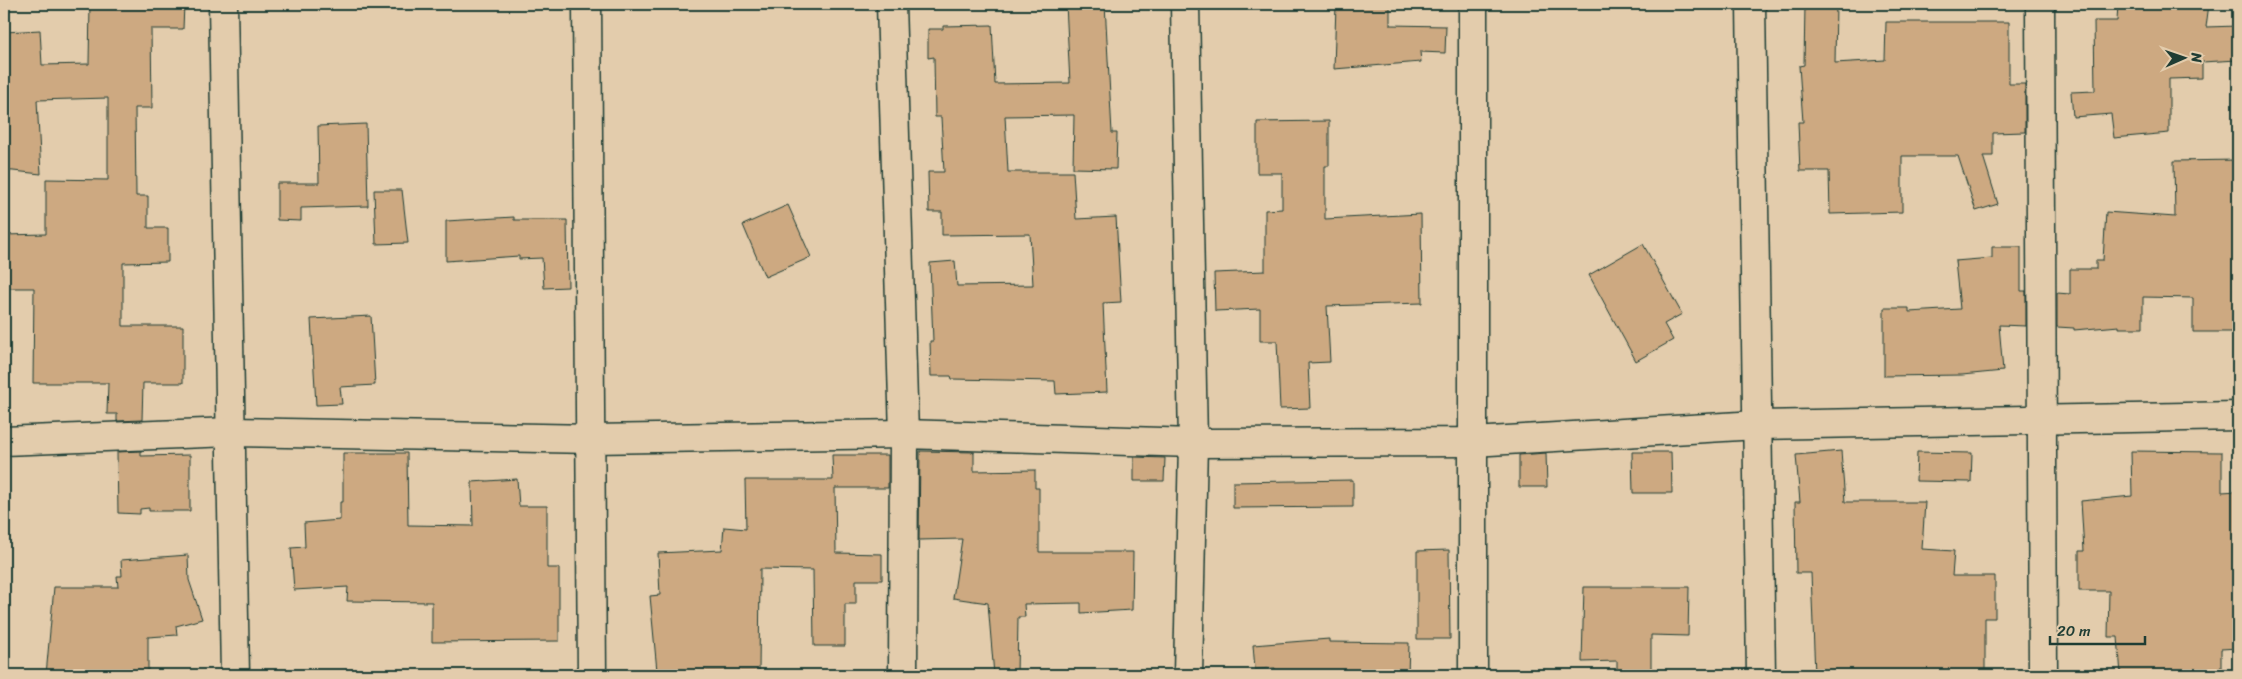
<svg xmlns="http://www.w3.org/2000/svg" width="2242" height="679" viewBox="0 0 2242 679" font-family="Sriracha,sans-serif">
	<rect width="100%" height="100%" fill="#e3ccac"/>
	<filter id="ink" filterUnits="userSpaceOnUse"><feTurbulence type="fractalNoise" baseFrequency=".02" numOctaves="2"/><feDisplacementMap in="SourceGraphic" scale="10" xChannelSelector="R" yChannelSelector="G"/><feConvolveMatrix kernelMatrix="1 2 1 2 8 2 1 2 1" color-interpolation-filters="sRGB"/></filter>
	<g filter="url(#ink)">
		<g fill="#cda981" stroke="#1f3d34">
			<polygon points="90,4 184,4 183,29 151,29 152,108 135,108 136,196 148,196 148,228 168,228 168,262 123,263 123,326 183,326 183,383 143,383 142,420 117,421 117,414 107,414 108,383 33,383 34,288 4,288 4,235 46,234 46,179 108,180 108,98 37,100 41,174 4,170 4,121 8,121 5,32 40,30 42,65 89,64"/>
			<polygon points="1066,4 1105,4 1112,133 1117,133 1116,169 1073,168 1074,115 1005,116 1008,172 1073,172 1076,219 1116,217 1121,302 1103,303 1107,392 1056,394 1055,381 952,379 951,376 931,376 930,341 933,341 930,263 955,261 957,286 1033,285 1030,234 942,235 942,212 929,212 928,172 944,172 941,117 935,117 934,57 928,58 928,29 943,29 943,26 992,25 995,84 1070,83"/>
			<polygon points="1336,4 1390,4 1390,25 1446,26 1445,53 1420,52 1421,62 1334,69"/>
			<polygon points="1805,4 1836,4 1835,63 1885,60 1886,22 2009,22 2009,84 2025,84 2025,132 1993,133 1993,156 1983,156 1998,204 1976,211 1958,156 1902,156 1902,212 1830,214 1829,171 1800,171 1798,122 1803,122 1799,66 1804,65"/>
			<polygon points="2118,4 2209,4 2206,27 2238,26 2238,60 2202,62 2202,78 2169,79 2169,133 2114,138 2111,114 2073,117 2071,92 2095,91 2094,21 2117,21"/>
			<polygon points="1329,121 1329,166 1325,166 1325,219 1421,214 1422,303 1327,306 1330,362 1308,363 1310,408 1280,409 1277,341 1260,341 1260,309 1215,311 1214,273 1265,271 1265,210 1282,209 1282,173 1257,173 1257,122"/>
			<polygon points="366,124 368,206 301,208 301,221 277,220 277,183 319,183 318,126"/>
			<polygon points="2238,160 2238,332 2193,332 2193,298 2143,297 2143,328 2119,328 2119,326 2074,330 2074,328 2057,327 2057,293 2070,294 2070,269 2096,269 2096,260 2103,260 2106,212 2175,217 2174,161"/>
			<polygon points="374,190 402,190 408,243 376,244"/>
			<polygon points="788,205 811,257 765,277 743,225"/>
			<polygon points="514,217 514,220 567,220 568,287 544,288 542,258 519,259 519,256 446,261 446,221"/>
			<polygon points="1643,244 1682,314 1664,324 1673,340 1636,361 1589,275"/>
			<polygon points="1992,247 2021,247 2021,291 2026,291 2026,326 1999,325 2003,371 1962,375 1884,376 1884,308 1909,308 1909,312 1960,309 1955,261 1992,258"/>
			<polygon points="371,316 375,385 340,387 342,404 316,405 311,319"/>
			<polygon points="141,451 141,456 190,455 190,511 149,511 149,508 140,509 140,514 118,513 117,452"/>
			<polygon points="920,451 974,452 974,471 1035,470 1035,488 1039,488 1039,552 1133,552 1132,610 1081,613 1081,603 1024,604 1025,617 1018,617 1017,675 994,675 988,603 953,598 962,539 919,540"/>
			<polygon points="1841,451 1845,502 1925,502 1922,549 1954,551 1952,576 1995,576 1995,618 1985,618 1985,675 1815,675 1811,573 1796,573 1795,502 1800,502 1796,455"/>
			<polygon points="2131,451 2222,452 2222,492 2238,491 2238,648 2221,649 2221,675 2121,675 2118,637 2108,637 2109,591 2079,591 2079,551 2084,551 2081,501 2132,496"/>
			<polygon points="1632,452 1671,452 1672,493 1633,493"/>
			<polygon points="1917,452 1972,453 1971,482 1916,481"/>
			<polygon points="343,453 407,453 408,525 473,526 472,482 517,479 519,506 547,506 547,568 559,568 559,641 432,642 432,602 347,601 348,587 294,590 291,548 305,547 304,523 340,520 340,502 343,502"/>
			<polygon points="1546,453 1547,487 1519,487 1519,455"/>
			<polygon points="832,455 888,455 888,488 835,488 836,553 882,554 882,580 856,580 856,604 845,604 845,646 814,646 813,570 760,569 759,672 657,671 650,596 660,595 658,553 722,550 724,527 746,529 745,480 833,480"/>
			<polygon points="1134,457 1165,458 1164,481 1134,481"/>
			<polygon points="1353,480 1353,507 1233,508 1233,482"/>
			<polygon points="1449,550 1450,639 1417,639 1417,551"/>
			<polygon points="188,555 189,580 202,619 176,626 177,635 148,637 148,675 46,675 54,587 118,587 117,576 122,576 121,560"/>
			<polygon points="1584,587 1689,587 1688,636 1651,635 1651,673 1617,673 1617,661 1582,662"/>
			<polygon points="1329,639 1329,642 1409,643 1408,675 1275,675 1275,668 1255,669 1253,645"/>
		</g>
		<g fill="none" stroke-linecap="round" stroke-linejoin="round">
			<g stroke="#1f3d34" stroke-width="31">
				<g id="minor">
					<polyline points="223,4 235,675"/>
					<polyline points="587,4 592,675"/>
					<polyline points="891,4 904,434 903,675"/>
					<polyline points="1185,4 1193,443 1188,675"/>
					<polyline points="1473,4 1473,675"/>
					<polyline points="1751,4 1761,675"/>
					<polyline points="2040,4 2043,675"/>
					<polyline points="4,441 231,432 592,439 904,434 1193,443 1473,442 1757,425 2238,416"/>
				</g>
			</g>
			<use href="#minor" stroke="#e3ccac" stroke-width="28"/>
		</g>
	</g>
	<rect width="2242" height="679" fill="none" stroke="#e3ccac" stroke-width="20"/>
	<rect x="10" y="10" width="2222" height="659" fill="none" stroke="#1f3d34" stroke-width="2" filter="url(#ink)"/>
	<g transform="translate(2184 58) rotate(88)" stroke="#e3ccac" stroke-width="4" paint-order="stroke">
	<path d="M0-4L9 19L0 12L-9 19Z" fill="#1f3d34"/>
	<text y="-8" font-size="14" font-weight="bold" text-anchor="middle" fill="#1f3d34">N</text>
	</g>
	<path d="M2050 636v8h95v-8" fill="none" stroke="#1f3d34" stroke-width="2.5"/>
	<text x="2057" y="636" font-size="15" fill="#1f3d34" stroke="#e3ccac" stroke-width="4" paint-order="stroke">20 m</text>
</svg>
